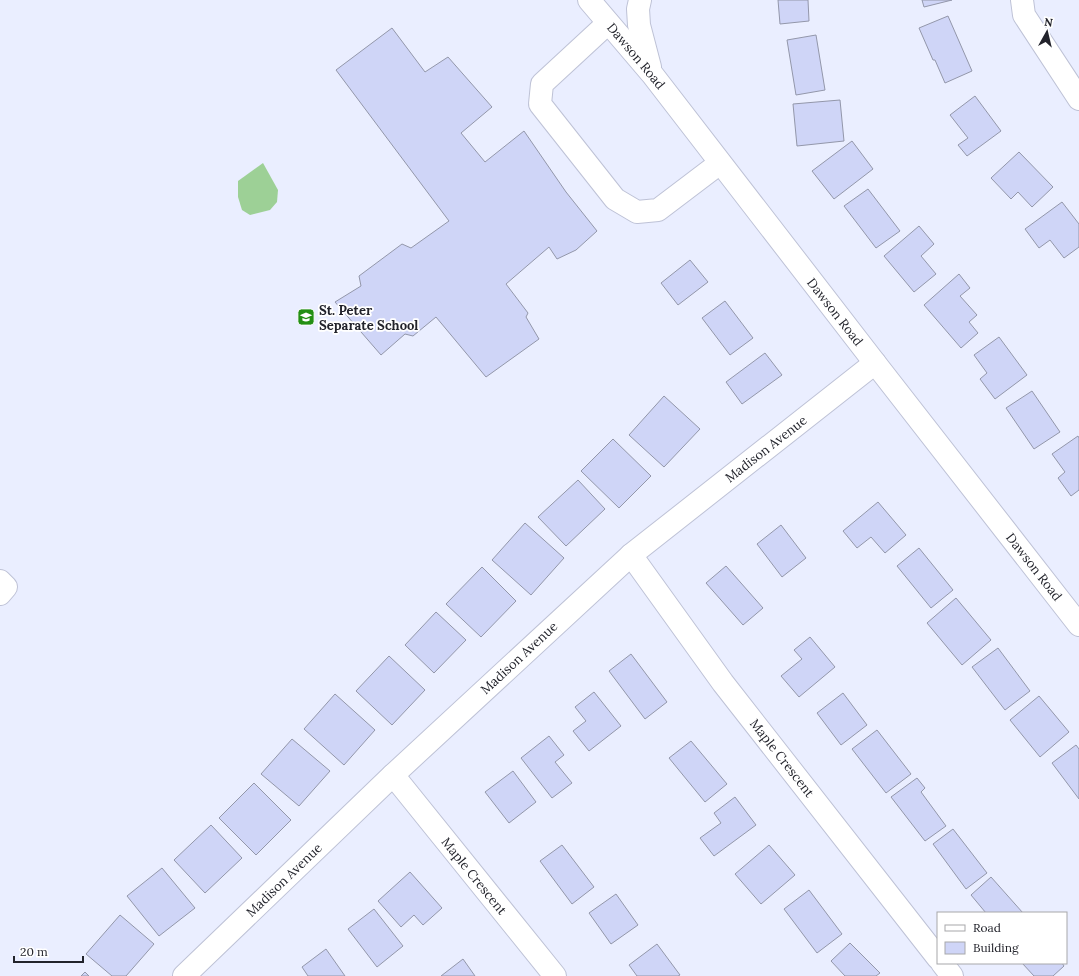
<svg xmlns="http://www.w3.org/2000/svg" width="1079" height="976" viewBox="0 0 1079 976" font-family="Lora,serif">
	<rect width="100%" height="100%" fill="#eaeeff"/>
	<polygon fill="#9dd096" points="263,163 278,190 277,202 270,210 250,215 242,210 238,197 238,181"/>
	<g fill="#cfd5f7" stroke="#9397aa">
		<polygon points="778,0 808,0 809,21 780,24"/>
		<polygon points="922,0 952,0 924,7"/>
		<polygon points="948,16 972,71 945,83 935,60 933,60 919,28"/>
		<polygon points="392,28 425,72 448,57 492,107 461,133 485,162 524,131 566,192 597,231 576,250 557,259 549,247 506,284 528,313 526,317 539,339 486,377 436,317 413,336 405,334 381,355 335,302 361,286 359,276 402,244 411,248 449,221 336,70"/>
		<polygon points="816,35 825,90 796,95 787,40"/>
		<polygon points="975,96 1001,131 967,156 958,145 968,138 950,115"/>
		<polygon points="840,100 844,141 797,146 793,104"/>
		<polygon points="852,141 873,169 834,199 812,171"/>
		<polygon points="1019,152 1053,187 1032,207 1018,192 1011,199 991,178"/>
		<polygon points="868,189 900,231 876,248 844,206"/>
		<polygon points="1062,202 1079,224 1079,247 1064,258 1050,240 1039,248 1025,229"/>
		<polygon points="919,226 934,244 921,256 936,274 914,292 884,256"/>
		<polygon points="690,260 708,282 678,305 661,283"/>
		<polygon points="959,274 970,288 960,296 977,315 969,322 978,333 961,348 924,305"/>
		<polygon points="725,301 753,338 730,355 702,318"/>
		<polygon points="999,337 1027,375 995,399 980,379 987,373 974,355"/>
		<polygon points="765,353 782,375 742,404 726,382"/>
		<polygon points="1032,391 1060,432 1034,449 1006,408"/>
		<polygon points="664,396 700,429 664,467 629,435"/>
		<polygon points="1078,436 1079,438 1079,490 1071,496 1058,478 1065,472 1052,454"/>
		<polygon points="613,439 651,476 619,508 581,471"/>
		<polygon points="578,480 605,509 566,546 538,517"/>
		<polygon points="878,502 906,535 885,553 871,537 857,548 843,531"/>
		<polygon points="525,523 564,558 531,595 492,560"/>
		<polygon points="781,525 806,558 782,577 757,544"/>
		<polygon points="919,548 953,590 931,608 897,566"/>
		<polygon points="726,566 763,608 743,625 706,583"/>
		<polygon points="482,567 516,601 481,637 446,604"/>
		<polygon points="956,598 991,640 962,665 927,623"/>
		<polygon points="436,612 466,640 434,673 405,645"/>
		<polygon points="810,637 835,667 799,697 781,676 802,659 794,650"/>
		<polygon points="998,648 1030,691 1005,710 972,667"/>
		<polygon points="631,654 667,702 645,719 609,671"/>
		<polygon points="389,656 425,690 392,725 356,691"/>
		<polygon points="594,692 621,726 589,751 573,731 586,721 575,707"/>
		<polygon points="843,693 867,725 841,745 817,713"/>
		<polygon points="335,694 375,730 344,765 304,729"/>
		<polygon points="1039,696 1069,732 1040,757 1010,720"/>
		<polygon points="877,730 911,774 886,793 852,749"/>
		<polygon points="549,736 564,755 555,762 572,783 552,798 521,758"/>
		<polygon points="292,739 330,771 299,806 261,774"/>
		<polygon points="691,741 727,784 705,802 669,758"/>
		<polygon points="1076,745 1079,749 1079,799 1052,763"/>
		<polygon points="513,771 536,802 509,823 485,792"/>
		<polygon points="917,778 925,788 921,792 946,826 925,841 891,797"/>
		<polygon points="254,783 291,820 256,855 219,818"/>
		<polygon points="735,797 756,825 714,856 700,838 721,823 714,813"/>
		<polygon points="211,825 242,858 205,893 174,860"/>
		<polygon points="953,829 987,873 966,889 933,844"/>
		<polygon points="562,845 594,887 572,904 540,861"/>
		<polygon points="769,845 795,875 761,904 735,874"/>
		<polygon points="162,868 195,908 159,936 127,896"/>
		<polygon points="410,872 442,908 423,925 414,915 401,927 378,901"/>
		<polygon points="991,877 1023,913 986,913 971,895"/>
		<polygon points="809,890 842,934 817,953 784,909"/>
		<polygon points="616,894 638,925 611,944 589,913"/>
		<polygon points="374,909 403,946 377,967 348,929"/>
		<polygon points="120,915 154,944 126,976 112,976 86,954"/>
		<polygon points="850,943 880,973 876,976 845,976 831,961"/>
		<polygon points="657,944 680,975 678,976 637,976 629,965"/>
		<polygon points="326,949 345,976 308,976 302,967"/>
		<polygon points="463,959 475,976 441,976"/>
		<polygon points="1022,963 1062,963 1064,966 1053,976 1034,976"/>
		<polygon points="85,972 89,976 81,976"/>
	</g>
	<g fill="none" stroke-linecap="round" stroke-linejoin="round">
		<g stroke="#bec2d6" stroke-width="24">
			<g id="minor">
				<polyline points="589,0 652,74 875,363 1079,625"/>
				<polyline points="640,0 638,9 639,25 650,67"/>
				<polyline points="1022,0 1024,15 1079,99"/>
				<polyline points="608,23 542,84 540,104 615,199 637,212 658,210 720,163"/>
				<polyline points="631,555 723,683 938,958"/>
				<polyline points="0,581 6,587 0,594"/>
				<polyline points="393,775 555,976"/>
				<polyline points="942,963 952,976"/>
				<polyline points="184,976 393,775 631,555 875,363"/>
			</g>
		</g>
		<use href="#minor" stroke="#fff" stroke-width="22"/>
	</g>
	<defs>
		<g id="school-square" transform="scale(0.9)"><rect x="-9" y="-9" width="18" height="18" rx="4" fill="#238f14" stroke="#fff"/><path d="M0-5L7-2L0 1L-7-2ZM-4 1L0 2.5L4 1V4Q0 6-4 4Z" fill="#fff"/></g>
	</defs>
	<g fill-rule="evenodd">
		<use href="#school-square" x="306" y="317"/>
	</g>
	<g text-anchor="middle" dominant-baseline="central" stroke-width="3.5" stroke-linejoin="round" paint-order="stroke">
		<g font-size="13" fill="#22232b" stroke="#fff">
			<text transform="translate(636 56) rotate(50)">Dawson Road</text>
			<text transform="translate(835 312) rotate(52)">Dawson Road</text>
			<text transform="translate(766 449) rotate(-38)">Madison Avenue</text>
			<text transform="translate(1034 567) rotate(52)">Dawson Road</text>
			<text transform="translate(519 658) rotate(-43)">Madison Avenue</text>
			<text transform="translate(782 758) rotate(52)">Maple Crescent</text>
			<text transform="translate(474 876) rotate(51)">Maple Crescent</text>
			<text transform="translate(284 880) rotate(-44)">Madison Avenue</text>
		</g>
		<g font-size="13" font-weight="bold" fill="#22232b" stroke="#fff" text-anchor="start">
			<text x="319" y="310">St. Peter<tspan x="319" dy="15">Separate School</tspan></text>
		</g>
	</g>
	<rect x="937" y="912" width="130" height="52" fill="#ffffff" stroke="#a7a7aa"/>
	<rect x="945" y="925" width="20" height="6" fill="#ffffff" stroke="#a7a7aa"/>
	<text x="973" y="932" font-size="12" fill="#22232b">Road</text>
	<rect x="945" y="942" width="20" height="12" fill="#cfd5f7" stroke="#a7a7aa"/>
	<text x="973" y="952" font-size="12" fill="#22232b">Building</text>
	<g transform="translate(1047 32) rotate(8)" stroke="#ffffff" stroke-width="3" paint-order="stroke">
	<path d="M0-3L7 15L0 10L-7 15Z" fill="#22232b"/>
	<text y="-6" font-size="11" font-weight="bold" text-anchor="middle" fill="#22232b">N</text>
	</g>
	<path d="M14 956v6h69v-6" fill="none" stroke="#22232b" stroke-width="2"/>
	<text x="20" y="956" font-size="12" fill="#22232b" stroke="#ffffff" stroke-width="3" paint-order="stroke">20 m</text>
</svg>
